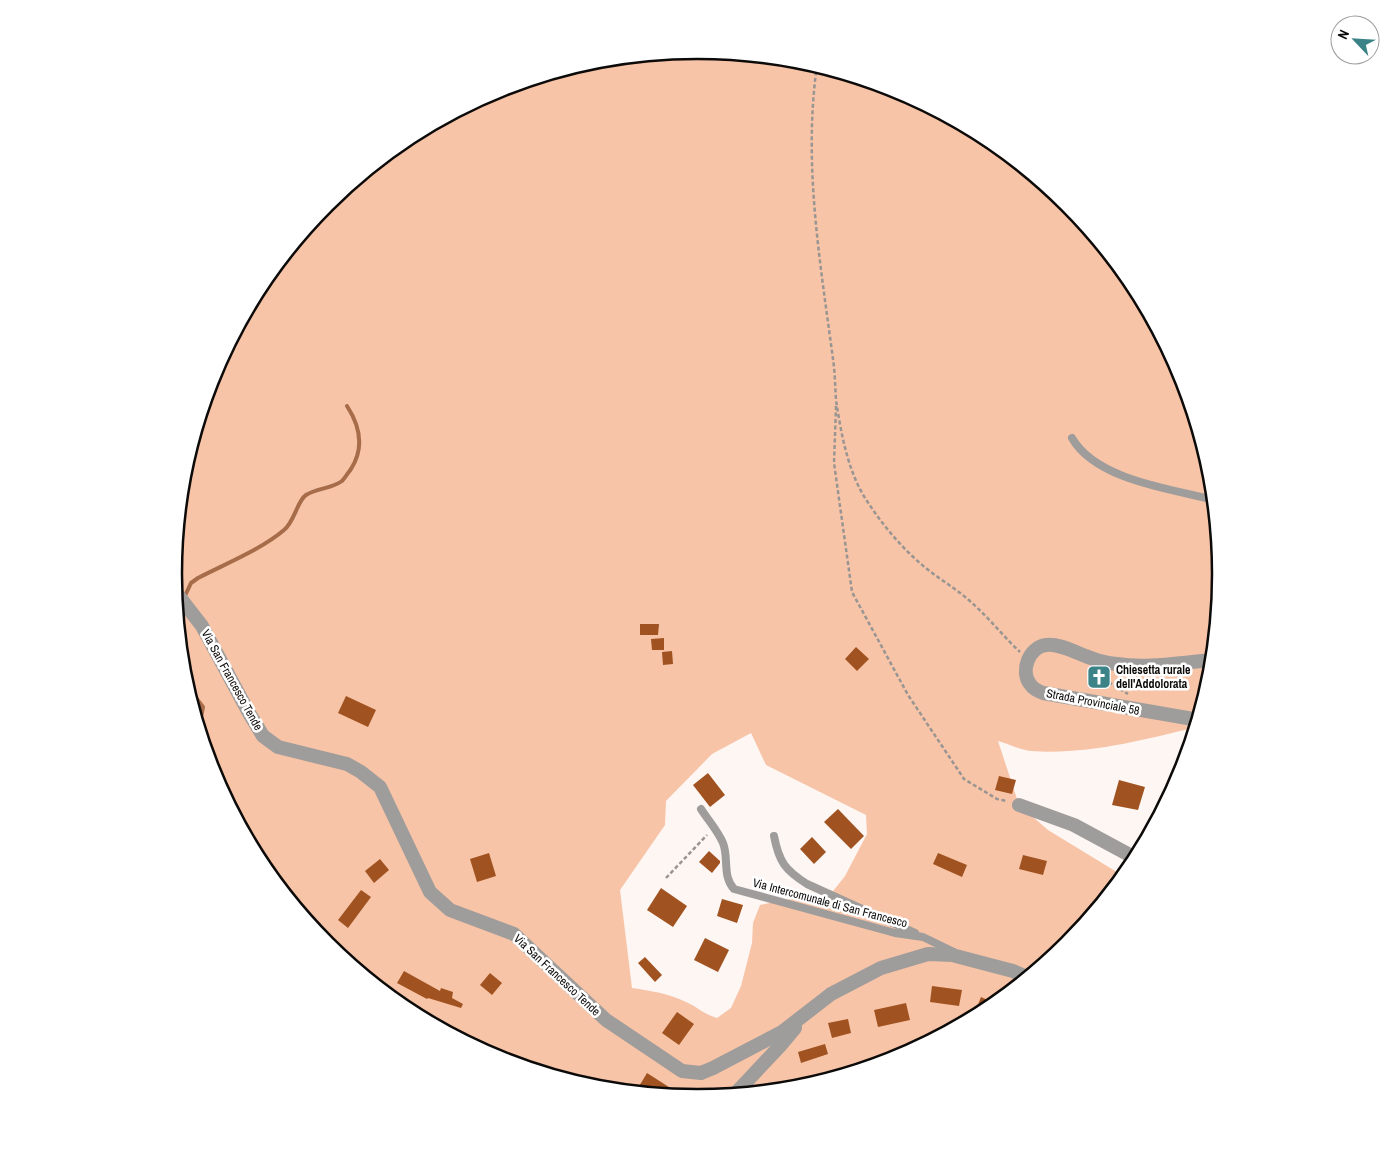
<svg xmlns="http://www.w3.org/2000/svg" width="1395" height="1149" viewBox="0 0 1395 1149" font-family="'Archivo Narrow',sans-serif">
	<rect width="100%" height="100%" fill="#fdf6f3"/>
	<path fill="#f8c4a7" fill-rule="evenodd" d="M698,50L800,60L898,90L989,139L1069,204L1134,283L1182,374L1212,472L1222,575L1212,677L1197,727C1143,740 1087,755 1031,751C1020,750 1009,744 998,741L1019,805L1048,830L1125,877L1068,946L989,1011L898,1059L800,1089L697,1099L595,1089L497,1059L406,1010L326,945L261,866L213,775L183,677L173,574L183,472L213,374L262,283L327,203L406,138L497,90L595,60ZM751,733L766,765L866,815L867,834L845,876L830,895L785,900L760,905L753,923L752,943L741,986L731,1008L717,1018C703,1014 698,1007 686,1002C668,993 651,991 632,988L620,890L665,825L666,801L712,754Z"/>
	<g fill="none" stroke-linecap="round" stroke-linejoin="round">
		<g stroke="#a76c49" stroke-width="4">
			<path d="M184,598L191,583L198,578C225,564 262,549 284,530C295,521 297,501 306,495C317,488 331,489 342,481C345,478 348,473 351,469C365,447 360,426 347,406"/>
			<polyline points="185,684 203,707 201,717 197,723"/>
		</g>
	</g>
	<g fill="#a05320">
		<polygon points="640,624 659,624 658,635 640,635"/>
		<polygon points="664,638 664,650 652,650 651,639"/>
		<polygon points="856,647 869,659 857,671 845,659"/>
		<polygon points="672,651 673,664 663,665 662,652"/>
		<polygon points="346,696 376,710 368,727 338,713"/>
		<polygon points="708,773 725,795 710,807 693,785"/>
		<polygon points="999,776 1016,780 1012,794 995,790"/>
		<polygon points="1119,780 1145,787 1138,810 1112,805"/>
		<polygon points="838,809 864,836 851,849 824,822"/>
		<polygon points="812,837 826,852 814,864 800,849"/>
		<polygon points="709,851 720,861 720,863 712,873 699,862"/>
		<polygon points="489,853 496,876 477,882 470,859"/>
		<polygon points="938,853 967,865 962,877 933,864"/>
		<polygon points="1023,855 1047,861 1043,875 1019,869"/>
		<polygon points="380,859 389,870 374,883 365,871"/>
		<polygon points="661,888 687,906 673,927 647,910"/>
		<polygon points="361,890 371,897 348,928 338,920"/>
		<polygon points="722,899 743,905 737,923 717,916"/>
		<polygon points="705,938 729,950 718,972 694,960"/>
		<polygon points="645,957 662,975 655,982 638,963"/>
		<polygon points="404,971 440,991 441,988 453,992 452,998 463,1004 461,1008 428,998 427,999 397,983"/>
		<polygon points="490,973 502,983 492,995 480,985"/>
		<polygon points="932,986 962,990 959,1006 930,1002"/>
		<polygon points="981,997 992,1002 988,1011 972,1020"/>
		<polygon points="906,1003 910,1020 878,1027 874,1010"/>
		<polygon points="677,1012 694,1024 679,1045 662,1033"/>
		<polygon points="848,1019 851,1033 832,1038 828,1023"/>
		<polygon points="825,1044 828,1054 801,1063 798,1052"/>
		<polygon points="647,1073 672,1089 667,1096 635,1093"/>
	</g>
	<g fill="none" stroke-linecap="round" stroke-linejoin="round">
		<g stroke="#999592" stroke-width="2.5" stroke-dasharray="4 2.5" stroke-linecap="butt">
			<path d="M817,65C803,164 820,261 833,359C835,372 835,386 836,400C841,433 848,473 867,501C882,524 900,546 921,564C937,578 956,588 972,603C989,618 1003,636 1020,652"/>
			<polyline points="836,406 834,463 852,592 908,695 964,779 997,799 1007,801"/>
			<polyline points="1108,675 1110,683 1128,694"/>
			<polyline points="1104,680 1110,683"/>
			<polyline points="666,878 707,835"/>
		</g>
		<g stroke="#9f9d9b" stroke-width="8">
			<path d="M1072,438C1096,480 1171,489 1215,500"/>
			<path d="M701,809C708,820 718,831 723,843C729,858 722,876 734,889L895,933L923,937L954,952"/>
			<path d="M774,836C779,862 785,870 807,884L915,933"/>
			<polyline points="1018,986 1017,985 1022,975"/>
		</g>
		<g stroke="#9f9d9b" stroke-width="14">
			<polyline points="175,594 178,595 202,626 249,713 263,736 278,747 347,764 361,772 380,787 430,892 450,910 514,934 606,1020 682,1071 701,1073 713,1068 782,1032 831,994 881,968 928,954 952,955 1013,971 1029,978"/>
			<polyline points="1019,805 1074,825 1137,859"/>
			<polyline points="733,1096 780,1046 795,1028"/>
		</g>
		<path stroke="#9f9d9b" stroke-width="14" d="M1199,720L1043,693C1038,691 1033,689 1030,684C1020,671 1029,647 1046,645C1060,643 1078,654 1091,658C1099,661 1108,663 1117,664C1148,669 1182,662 1214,660"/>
	</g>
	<defs>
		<g id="church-square" transform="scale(1.25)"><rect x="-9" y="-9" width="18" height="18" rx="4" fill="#3b8387" stroke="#fff"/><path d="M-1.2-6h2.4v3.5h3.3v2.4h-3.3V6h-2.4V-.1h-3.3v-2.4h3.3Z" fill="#fff"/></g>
	</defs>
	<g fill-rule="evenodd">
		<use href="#church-square" x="1099" y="677"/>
	</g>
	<g text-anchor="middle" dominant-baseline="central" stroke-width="5" stroke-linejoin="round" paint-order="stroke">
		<g font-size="12" font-weight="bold" fill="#0d0b0a" stroke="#fff" text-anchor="start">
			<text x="1116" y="670">Chiesetta rurale<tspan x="1116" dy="14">dell'Addolorata</tspan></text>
		</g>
		<g font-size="12" fill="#0d0b0a" stroke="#fff">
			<text transform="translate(232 680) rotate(61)">Via San Francesco Tende</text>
			<text transform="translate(1093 702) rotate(11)">Strada Provinciale 58</text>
			<text transform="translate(830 903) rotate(15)">Via Intercomunale di San Francesco</text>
			<text transform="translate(557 975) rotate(43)">Via San Francesco Tende</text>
		</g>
	</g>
	<path d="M0 0H1395V1149H0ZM182 574a515 515 0 1 1 1030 0a515 515 0 1 1-1030 0Z" fill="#fff" fill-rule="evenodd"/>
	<path fill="none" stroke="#0d0b0a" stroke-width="2.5" d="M182 574a515 515 0 1 1 1030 0a515 515 0 1 1-1030 0Z"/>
	<g transform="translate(1355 40) rotate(295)"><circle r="24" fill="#ffffff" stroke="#9e9d9d"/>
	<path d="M0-4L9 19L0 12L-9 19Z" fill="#3b8387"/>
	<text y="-8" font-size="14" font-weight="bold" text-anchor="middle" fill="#0d0b0a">N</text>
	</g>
</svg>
